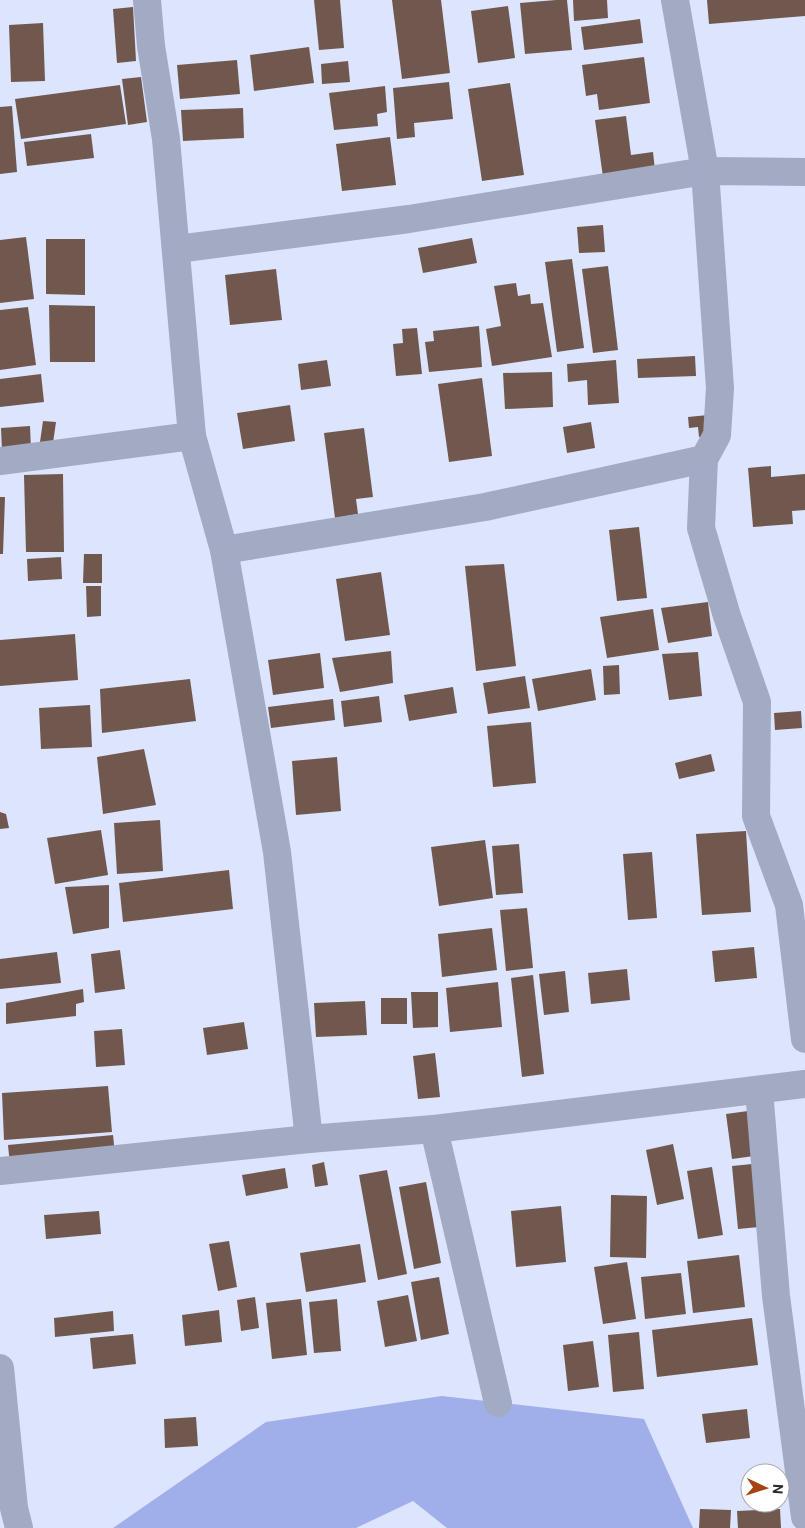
<svg xmlns="http://www.w3.org/2000/svg" width="805" height="1528" viewBox="0 0 805 1528" font-family="Roboto,sans-serif">
	<rect width="100%" height="100%" fill="#dde4fd"/>
	<polygon fill="#a0afea" points="442,1396 644,1419 693,1528 447,1528 413,1501 356,1528 113,1528 266,1422"/>
	<g fill="#70584f">
		<polygon points="314,0 340,0 344,48 319,50"/>
		<polygon points="392,0 441,0 450,73 402,79"/>
		<polygon points="556,0 567,0 572,50 525,54 520,3"/>
		<polygon points="573,0 607,0 608,18 574,21"/>
		<polygon points="707,0 805,0 805,16 709,24"/>
		<polygon points="508,6 515,58 478,63 471,11"/>
		<polygon points="133,7 136,61 117,63 113,9"/>
		<polygon points="640,19 643,43 584,50 581,27"/>
		<polygon points="43,23 45,81 11,82 9,25"/>
		<polygon points="309,47 314,83 254,91 250,55"/>
		<polygon points="644,57 650,103 599,110 597,94 586,96 582,65"/>
		<polygon points="237,60 240,94 180,99 177,65"/>
		<polygon points="348,61 350,82 322,84 321,64"/>
		<polygon points="141,77 147,122 128,125 122,79"/>
		<polygon points="449,82 453,119 414,123 415,137 397,139 393,88"/>
		<polygon points="510,83 524,175 482,181 468,89"/>
		<polygon points="120,85 126,124 21,139 15,99"/>
		<polygon points="385,86 387,112 377,114 378,126 334,130 329,93"/>
		<polygon points="12,106 17,172 0,174 0,107"/>
		<polygon points="243,108 244,138 183,141 181,110"/>
		<polygon points="626,116 631,155 653,152 655,170 603,177 595,120"/>
		<polygon points="91,134 94,158 27,166 24,142"/>
		<polygon points="390,137 396,185 342,191 336,144"/>
		<polygon points="603,225 605,252 579,253 577,227"/>
		<polygon points="26,237 34,299 0,303 0,240"/>
		<polygon points="472,238 477,263 423,273 418,248"/>
		<polygon points="46,239 85,239 85,295 46,294"/>
		<polygon points="572,259 584,348 557,352 545,262"/>
		<polygon points="608,266 618,350 593,353 582,269"/>
		<polygon points="276,269 282,320 230,325 225,275"/>
		<polygon points="516,283 518,296 530,294 531,304 543,303 552,357 492,366 486,329 501,326 494,286"/>
		<polygon points="49,305 95,306 95,362 50,362"/>
		<polygon points="28,307 36,365 0,370 0,310"/>
		<polygon points="479,326 482,367 429,372 425,342 434,341 433,331"/>
		<polygon points="417,328 422,374 396,376 393,344 403,343 402,329"/>
		<polygon points="695,356 696,376 638,378 637,359"/>
		<polygon points="327,360 331,386 301,390 298,364"/>
		<polygon points="616,360 619,403 588,405 587,380 568,382 567,364"/>
		<polygon points="552,372 553,407 505,409 503,373"/>
		<polygon points="41,374 44,402 0,407 0,379"/>
		<polygon points="482,378 492,456 449,462 438,384"/>
		<polygon points="290,405 295,441 243,449 237,413"/>
		<polygon points="708,415 710,436 699,437 698,427 689,428 688,417"/>
		<polygon points="43,421 56,422 53,443 40,442"/>
		<polygon points="591,422 595,448 567,453 563,427"/>
		<polygon points="30,426 31,450 2,451 1,428"/>
		<polygon points="364,428 373,497 356,499 358,514 335,518 324,433"/>
		<polygon points="771,466 771,477 805,474 805,510 792,511 793,524 753,527 748,468"/>
		<polygon points="63,474 64,552 26,552 24,475"/>
		<polygon points="0,497 5,497 3,554 0,554"/>
		<polygon points="639,527 647,598 617,601 609,530"/>
		<polygon points="84,554 102,554 102,583 83,583"/>
		<polygon points="61,557 62,579 28,581 27,559"/>
		<polygon points="504,564 516,666 476,671 465,566"/>
		<polygon points="381,572 390,635 345,641 336,579"/>
		<polygon points="86,586 101,586 101,616 87,617"/>
		<polygon points="708,602 712,636 668,643 661,608"/>
		<polygon points="653,609 659,650 607,658 600,617"/>
		<polygon points="75,634 78,680 0,686 0,640"/>
		<polygon points="391,651 393,683 340,692 332,658"/>
		<polygon points="698,652 702,696 669,700 662,654"/>
		<polygon points="320,653 324,688 273,695 268,660"/>
		<polygon points="619,665 620,694 604,695 603,666"/>
		<polygon points="591,669 596,700 538,711 532,679"/>
		<polygon points="525,676 530,708 488,714 483,683"/>
		<polygon points="190,679 196,721 102,733 100,689"/>
		<polygon points="453,687 457,713 409,721 404,695"/>
		<polygon points="379,696 382,722 344,727 341,701"/>
		<polygon points="333,699 335,720 271,728 268,707"/>
		<polygon points="90,705 92,747 41,749 39,708"/>
		<polygon points="801,711 802,728 775,730 774,713"/>
		<polygon points="531,722 536,783 493,787 487,726"/>
		<polygon points="144,749 156,805 103,814 97,757"/>
		<polygon points="711,754 715,771 679,779 675,763"/>
		<polygon points="337,757 341,811 296,815 292,761"/>
		<polygon points="0,812 6,814 9,828 0,829"/>
		<polygon points="160,820 163,871 117,874 114,823"/>
		<polygon points="101,830 108,875 55,884 47,838"/>
		<polygon points="746,831 751,912 702,915 696,834"/>
		<polygon points="485,840 493,898 439,906 431,847"/>
		<polygon points="519,844 523,893 496,895 492,846"/>
		<polygon points="652,852 657,918 628,920 623,854"/>
		<polygon points="229,870 233,909 123,922 119,883"/>
		<polygon points="109,885 109,928 73,934 65,887"/>
		<polygon points="527,908 533,968 506,971 500,910"/>
		<polygon points="492,928 497,970 442,977 438,934"/>
		<polygon points="754,947 757,978 715,982 712,951"/>
		<polygon points="120,950 125,989 95,993 91,954"/>
		<polygon points="57,952 61,983 0,989 0,959"/>
		<polygon points="627,969 630,1000 591,1004 588,973"/>
		<polygon points="565,971 569,1012 544,1015 539,974"/>
		<polygon points="533,975 544,1074 522,1077 511,978"/>
		<polygon points="498,982 502,1027 450,1032 446,988"/>
		<polygon points="83,989 84,1002 76,1004 76,1016 6,1024 6,1003"/>
		<polygon points="411,992 438,992 438,1027 413,1028"/>
		<rect x="381" y="998" width="26" height="26"/>
		<polygon points="365,1001 367,1035 316,1037 314,1003"/>
		<polygon points="244,1022 248,1049 207,1055 203,1028"/>
		<polygon points="122,1029 125,1065 96,1067 94,1031"/>
		<polygon points="435,1053 440,1097 418,1099 413,1056"/>
		<polygon points="108,1086 112,1132 4,1140 2,1093"/>
		<polygon points="748,1111 754,1156 732,1159 726,1114"/>
		<polygon points="113,1135 115,1154 10,1165 8,1145"/>
		<polygon points="673,1144 684,1199 657,1205 646,1150"/>
		<polygon points="324,1162 328,1185 315,1187 312,1165"/>
		<polygon points="752,1164 759,1227 738,1229 732,1166"/>
		<polygon points="712,1167 723,1235 698,1239 687,1171"/>
		<polygon points="285,1168 288,1188 246,1196 242,1175"/>
		<polygon points="387,1170 407,1274 378,1280 359,1175"/>
		<polygon points="426,1182 441,1263 414,1269 399,1187"/>
		<polygon points="611,1195 647,1196 646,1258 610,1257"/>
		<polygon points="561,1206 566,1262 516,1267 511,1211"/>
		<polygon points="99,1211 101,1234 46,1239 44,1215"/>
		<polygon points="229,1241 237,1287 218,1291 209,1244"/>
		<polygon points="360,1244 366,1282 306,1292 300,1253"/>
		<polygon points="739,1255 745,1307 693,1313 687,1261"/>
		<polygon points="627,1262 636,1319 603,1324 594,1267"/>
		<polygon points="681,1273 686,1314 645,1319 641,1277"/>
		<polygon points="439,1277 449,1334 421,1340 411,1282"/>
		<polygon points="408,1295 417,1341 385,1347 377,1301"/>
		<polygon points="255,1297 259,1328 241,1331 237,1300"/>
		<polygon points="301,1299 307,1355 272,1359 266,1303"/>
		<polygon points="337,1299 341,1351 314,1353 309,1302"/>
		<polygon points="219,1310 222,1342 185,1346 182,1315"/>
		<polygon points="113,1311 114,1331 55,1337 54,1318"/>
		<polygon points="752,1318 758,1365 657,1377 652,1330"/>
		<polygon points="639,1332 644,1389 613,1392 608,1335"/>
		<polygon points="133,1334 136,1364 93,1369 90,1338"/>
		<polygon points="593,1341 599,1387 568,1391 563,1345"/>
		<polygon points="747,1409 750,1438 706,1443 702,1414"/>
		<polygon points="196,1417 198,1446 165,1448 164,1419"/>
		<polygon points="700,1509 731,1510 730,1528 699,1528"/>
		<polygon points="780,1509 781,1528 738,1528 737,1511"/>
	</g>
	<g fill="none" stroke-linecap="round" stroke-linejoin="round">
		<g stroke="#a2aac4" stroke-width="28">
			<polyline points="147,0 151,46 166,139 192,436 224,550 277,852 309,1139"/>
			<polyline points="177,249 409,219 705,171 805,172"/>
			<polyline points="704,459 701,528 727,616 757,702 756,816 789,905 805,1039"/>
			<polyline points="0,461 192,436"/>
			<polyline points="224,550 485,507 704,459 717,435 720,388 705,171 675,0"/>
			<polyline points="759,1090 776,1296 805,1517"/>
			<polyline points="434,1129 498,1403"/>
			<polyline points="0,1171 309,1139 434,1129 805,1084"/>
			<polyline points="0,1368 14,1508 19,1528"/>
		</g>
	</g>
	<g transform="translate(765 1488) rotate(94)"><circle r="24" fill="#ffffff" stroke="#a9a9ad"/>
	<path d="M0-4L9 19L0 12L-9 19Z" fill="#a74213"/>
	<text y="-8" font-size="14" font-weight="bold" text-anchor="middle" fill="#272933">N</text>
	</g>
</svg>
